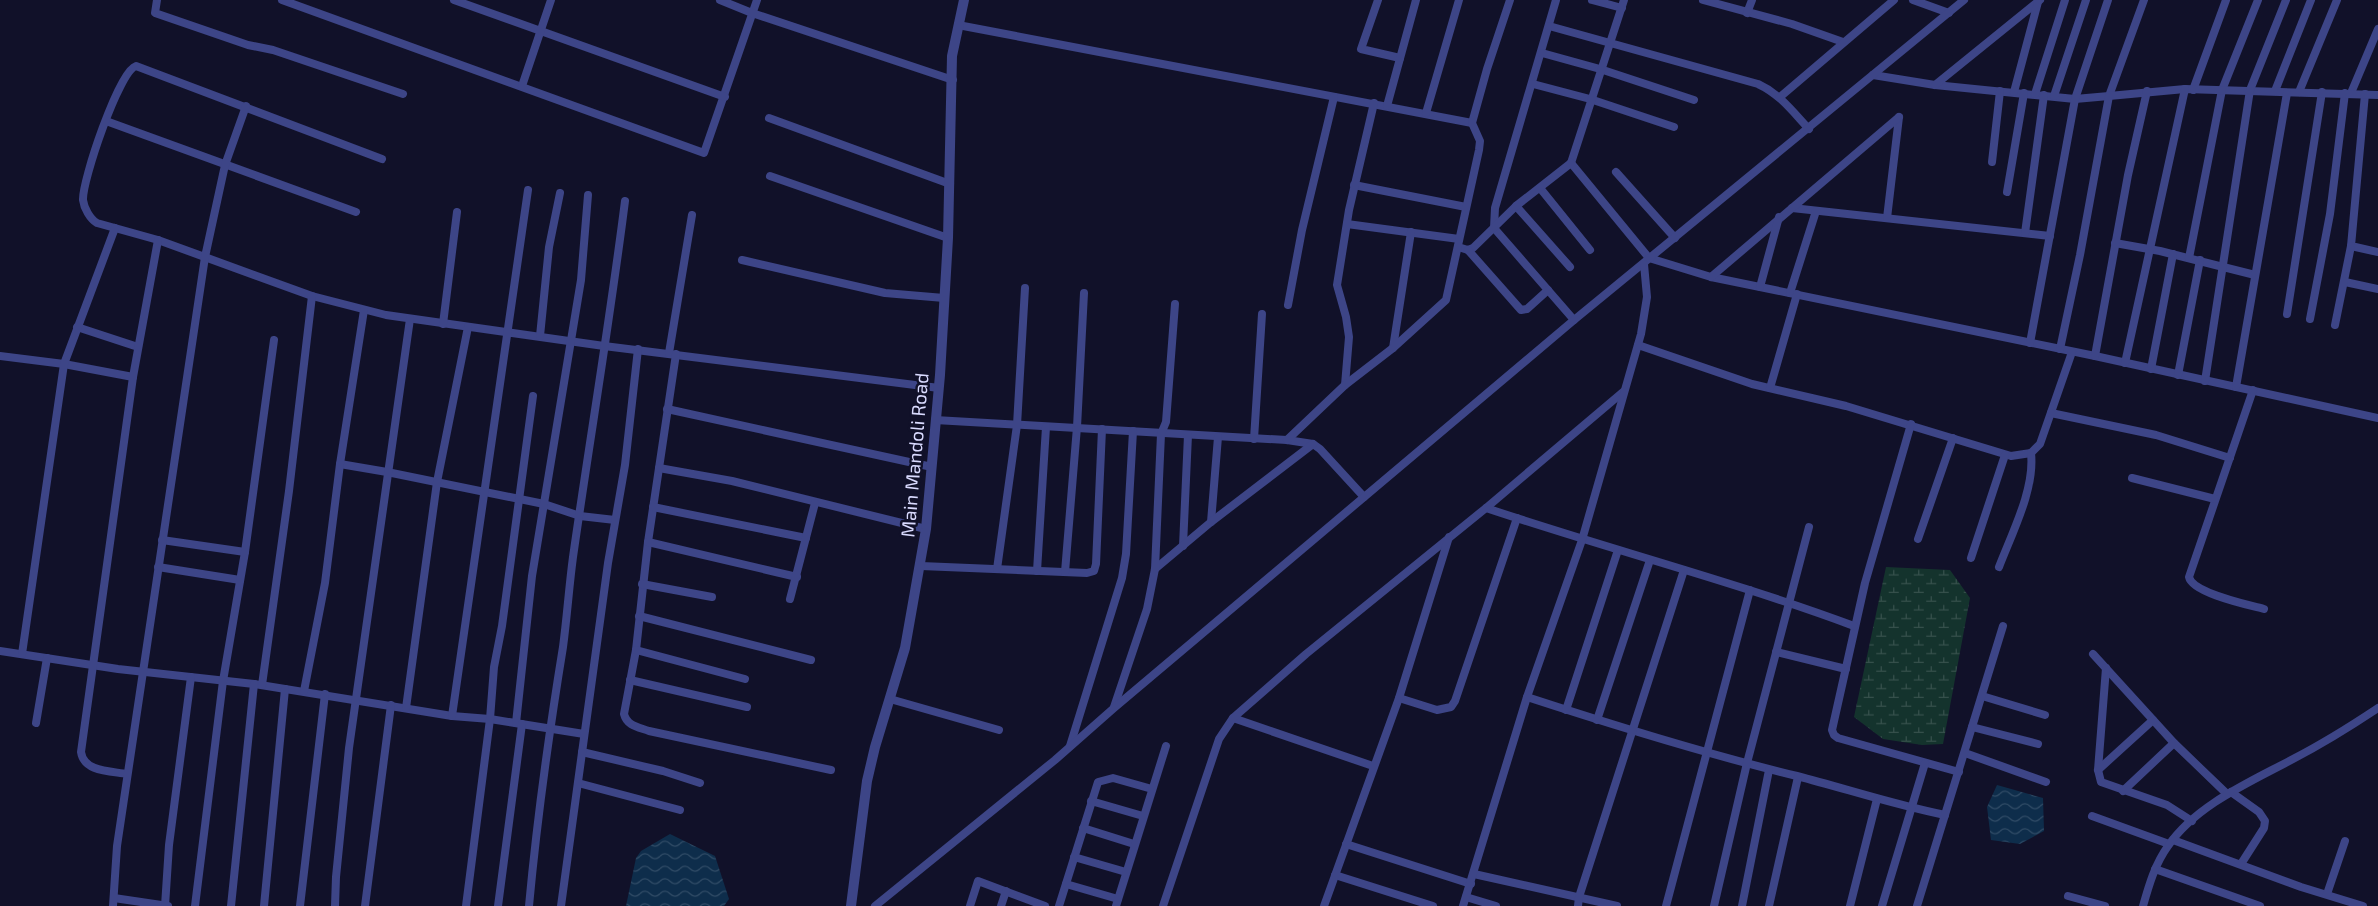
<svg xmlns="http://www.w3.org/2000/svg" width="2378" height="906" viewBox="0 0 2378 906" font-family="'Exo 2',sans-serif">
	<defs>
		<pattern id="wetland-marsh" width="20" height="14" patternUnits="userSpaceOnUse" patternTransform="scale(1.25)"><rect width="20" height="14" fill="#14332d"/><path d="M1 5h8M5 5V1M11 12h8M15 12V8" fill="none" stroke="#36504c"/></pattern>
		<pattern id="water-waves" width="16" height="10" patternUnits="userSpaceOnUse" patternTransform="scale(1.25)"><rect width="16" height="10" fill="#0e2d4b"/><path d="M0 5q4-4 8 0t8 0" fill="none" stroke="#304b66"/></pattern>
	</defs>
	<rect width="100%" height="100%" fill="#111129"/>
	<polygon fill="url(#wetland-marsh)" points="1886,567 1950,570 1970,598 1943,744 1922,745 1883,739 1854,717"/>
	<g fill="url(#water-waves)">
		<polygon points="1997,785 2043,798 2044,831 2020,844 1991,840 1987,807"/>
		<polygon points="670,834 715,856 729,899 724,906 626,906 636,858 641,851"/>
	</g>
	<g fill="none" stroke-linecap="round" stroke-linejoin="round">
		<g stroke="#3d4587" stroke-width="8">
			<polyline points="157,0 155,13 248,45 273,50 403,94"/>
			<polyline points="282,0 704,153 757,0"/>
			<polyline points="454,0 725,97"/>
			<polyline points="720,0 752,13 953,80"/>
			<polyline points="1378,0 1361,49 1400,58"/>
			<polyline points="1556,0 1495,208 1494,228 1574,320"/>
			<polyline points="1592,0 1622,8"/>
			<polyline points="1703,0 1792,24 1843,42"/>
			<polyline points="1913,0 1949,13"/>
			<polyline points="1747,13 1752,0"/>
			<polyline points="958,25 1472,123"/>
			<path d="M1549,26L1758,84C1780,94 1793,112 1809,129"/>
			<polyline points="1542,53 1600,69 1694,100"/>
			<polyline points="1873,75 1935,85 2075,99 2109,96 2144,0"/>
			<polyline points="1533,84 1590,99 1674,127"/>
			<polyline points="1935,85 2040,0"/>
			<polyline points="522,86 551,0"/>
			<polyline points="2193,90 2226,0"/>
			<polyline points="2275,91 2311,0"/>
			<polyline points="2014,92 2038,2"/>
			<polyline points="2299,92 2337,0"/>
			<polyline points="2351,93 2378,29"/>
			<polyline points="2035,94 2065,0"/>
			<polyline points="2365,94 2351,246 2378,252"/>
			<polyline points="2054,96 2086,0"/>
			<polyline points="1780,97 1894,0"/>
			<polyline points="1387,106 1416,0"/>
			<polyline points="1426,113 1459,0"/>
			<polyline points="769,118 950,184"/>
			<polyline points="106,121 356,212"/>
			<path d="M382,159L136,66C119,71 82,181 83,200C84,208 90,219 97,223L158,240L312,296L386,315L604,346L939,388"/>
			<polyline points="1992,162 2000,91"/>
			<polyline points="1571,163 1624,0"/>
			<polyline points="1616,172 1675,238"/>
			<polyline points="770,176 948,238"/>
			<polyline points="1354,185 1466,207"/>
			<polyline points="1540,188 1590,250"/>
			<polyline points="2007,192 2024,93"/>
			<polyline points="1516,206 1570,267"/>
			<polyline points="1792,208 2050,236"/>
			<polyline points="1887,218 1899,117"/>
			<polyline points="1347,224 1459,239"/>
			<polyline points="2025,233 2044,95"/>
			<polyline points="2115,243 2160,251 2255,275"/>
			<polyline points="1458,247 1468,250 1473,248 1516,206 1571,163 1649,258 1711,277 2095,356 2378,418"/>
			<polyline points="1468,250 1521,310 1527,309 1548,290"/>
			<polyline points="2189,258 2222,90 2258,0"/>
			<polyline points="742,260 885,293 944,298"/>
			<polyline points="1711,277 1899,117"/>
			<polyline points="2345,282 2378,289"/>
			<polyline points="1760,287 1779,217"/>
			<polyline points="1790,293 1816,211"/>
			<polyline points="1288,305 1302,230 1334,97"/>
			<polyline points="2287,314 2322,92"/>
			<polyline points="2310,319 2330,214 2345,93"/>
			<polyline points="443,324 457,212"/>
			<polyline points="2335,325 2351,246"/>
			<polyline points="77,327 138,347"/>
			<polyline points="540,336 549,247 560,193"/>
			<polyline points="2030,343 2075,99 2108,0"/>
			<polyline points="1638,345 1752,384 1846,406 2011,456 2031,453 2040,444 2072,352"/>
			<polyline points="1393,348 1411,232"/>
			<polyline points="2060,349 2080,255 2109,96 2185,89 2378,95"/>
			<polyline points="669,353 692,215"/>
			<path d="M676,354L648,542L636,650L624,714C627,726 638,727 649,731L831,770"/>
			<polyline points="0,356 64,364 133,377"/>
			<polyline points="2095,356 2128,175 2147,91"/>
			<polyline points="2125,363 2185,89"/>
			<polyline points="2151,369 2173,254"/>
			<polyline points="2178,375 2200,260"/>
			<polyline points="2205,381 2250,90 2286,0"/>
			<polyline points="1345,385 1349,337 1346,317 1337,285 1349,210 1374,103"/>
			<polyline points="2236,387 2287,93"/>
			<polyline points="1770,388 1797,294"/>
			<path d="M2253,390L2189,577C2192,593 2249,605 2264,609"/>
			<polyline points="667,409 932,467"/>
			<polyline points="2051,413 2156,435 2230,458"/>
			<polyline points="935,420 1287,440 1313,444 1320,449 1364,497"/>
			<polyline points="1911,424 1865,583 1832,730 1834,735 1838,738 1959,772"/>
			<polyline points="1254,439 1262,314"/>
			<polyline points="1287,440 1345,385 1393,348 1446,300 1479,150 1480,141 1472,123 1487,69 1510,0"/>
			<polyline points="340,464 387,472 544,504 580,516 615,520"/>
			<polyline points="659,468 732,481 926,529"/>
			<polyline points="2132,478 2215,499"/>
			<polyline points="653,507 806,538"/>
			<path d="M1486,508C1608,549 1733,581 1854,626"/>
			<polyline points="1211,522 1218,437"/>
			<polyline points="1918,539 1953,438"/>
			<polyline points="162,540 245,552"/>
			<polyline points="648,542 797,577"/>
			<polyline points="1183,546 1188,435"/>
			<polyline points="1971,558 2005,455"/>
			<polyline points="921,566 1087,573 1094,571 1096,564 1102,429"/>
			<polyline points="158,567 240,580"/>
			<path d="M1999,567C2012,533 2035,489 2031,453"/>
			<polyline points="997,569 1017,425 1025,288"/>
			<polyline points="1155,569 1211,522 1313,444"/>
			<polyline points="1037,571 1046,427"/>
			<polyline points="1065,572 1077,427 1084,293"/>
			<polyline points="642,584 712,597"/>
			<polyline points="790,599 815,503"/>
			<polyline points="639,616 811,660"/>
			<polyline points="636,650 745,679"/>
			<polyline points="0,651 118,669 254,684 452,716 490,719 584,734"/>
			<polyline points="1776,652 1846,669"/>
			<polyline points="22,654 64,364 115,228"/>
			<polyline points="2093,654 2174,743 2227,794"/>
			<polyline points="2106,668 2098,770 2101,782 2167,805 2192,821"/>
			<polyline points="630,680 747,707"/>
			<polyline points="262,685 289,491 312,296"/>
			<polyline points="304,691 325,583 340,464 364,310"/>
			<polyline points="1982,696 2045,715"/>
			<path d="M1527,697C1616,726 1706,754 1797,776C1847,789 1895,805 1945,815"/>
			<polyline points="1399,698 1437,710 1451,707 1455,701 1517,518"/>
			<polyline points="890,699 999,730"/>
			<polyline points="1114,707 1147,609 1155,569 1161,434 1166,422 1175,304"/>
			<polyline points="406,708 437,482 468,327"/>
			<polyline points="1566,710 1618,550"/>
			<polyline points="452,716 528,190"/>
			<polyline points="1233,718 1373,766"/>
			<polyline points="1597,720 1650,560"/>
			<polyline points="36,723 47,658"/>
			<polyline points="516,723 532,576 581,280 588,195"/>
			<polyline points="1972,727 2038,744"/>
			<polyline points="1070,746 1122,578 1126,554 1133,431"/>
			<polyline points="582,752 663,771 700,783"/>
			<polyline points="1965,753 2046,782"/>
			<polyline points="2098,770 2153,720"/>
			<path d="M127,774C110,771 84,772 81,752L133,377L158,240"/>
			<polyline points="578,783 680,810"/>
			<polyline points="2123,791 2174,743"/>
			<polyline points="2231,792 2259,812 2265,821 2264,828 2241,864"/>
			<polyline points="1091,801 1143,816"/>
			<polyline points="2092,816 2169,844"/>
			<polyline points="1083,828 1134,844"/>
			<polyline points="2173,840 2301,887 2363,906"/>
			<polyline points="1346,844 1471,884"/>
			<polyline points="1074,857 1126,872"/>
			<polyline points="2155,869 2260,906"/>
			<polyline points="1474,874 1617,906"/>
			<polyline points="1335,875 1433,906"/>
			<polyline points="1066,884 1118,899"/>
			<polyline points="2327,894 2345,841"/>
			<polyline points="2068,896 2105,906"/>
			<polyline points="1466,897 1496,906"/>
			<polyline points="114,898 168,906"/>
			<polyline points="113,906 117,846 205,257 225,165 246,106"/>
			<polyline points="165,906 169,845 191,677"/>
			<polyline points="195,906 223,681 245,552 274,340"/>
			<polyline points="231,906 254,684"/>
			<polyline points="264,906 285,689"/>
			<polyline points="300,906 325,694"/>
			<polyline points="335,906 336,877 349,748 410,319"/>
			<polyline points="365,906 391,705"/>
			<polyline points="466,906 490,719 494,667 502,626 533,396"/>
			<polyline points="498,906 522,724"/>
			<path d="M529,906C537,819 549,733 563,647C567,617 569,587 573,557C590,438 610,320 625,201"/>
			<polyline points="561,906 608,563 625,465 638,349"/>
			<polyline points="875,906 1055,760 1114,708 1574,320 1964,0"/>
			<polyline points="970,906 978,881 1045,906"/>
			<polyline points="1001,906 1006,891"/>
			<polyline points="1059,906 1098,782 1113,778 1152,789"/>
			<polyline points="1116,906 1166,746"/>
			<polyline points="1163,906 1219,739 1233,718 1306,654 1486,508 1623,392"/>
			<polyline points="1324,906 1399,698 1449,537"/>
			<polyline points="1463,906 1527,697 1582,540 1641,334 1647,297 1644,264"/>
			<polyline points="1578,906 1579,897 1684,570"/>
			<polyline points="1666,906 1750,590"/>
			<polyline points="1714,906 1747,763 1809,527"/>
			<polyline points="1742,906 1769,770"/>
			<polyline points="1769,906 1798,777"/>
			<polyline points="1850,906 1877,799"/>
			<polyline points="1882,906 1925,763"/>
			<polyline points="1917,906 2003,626"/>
			<path d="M2143,906C2149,885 2155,864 2168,846C2196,805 2250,782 2293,759C2322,744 2351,726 2378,708"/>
		</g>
		<polyline stroke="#3d4587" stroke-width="10" points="851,906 867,781 875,747 905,648 926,529 940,375 948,238 952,56 964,0"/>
	</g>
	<g text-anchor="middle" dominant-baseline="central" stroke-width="5" stroke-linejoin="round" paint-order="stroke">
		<g font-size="19" fill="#d9dafe" stroke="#111129">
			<text transform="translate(914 455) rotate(-85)">Main Mandoli Road</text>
		</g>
	</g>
</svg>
